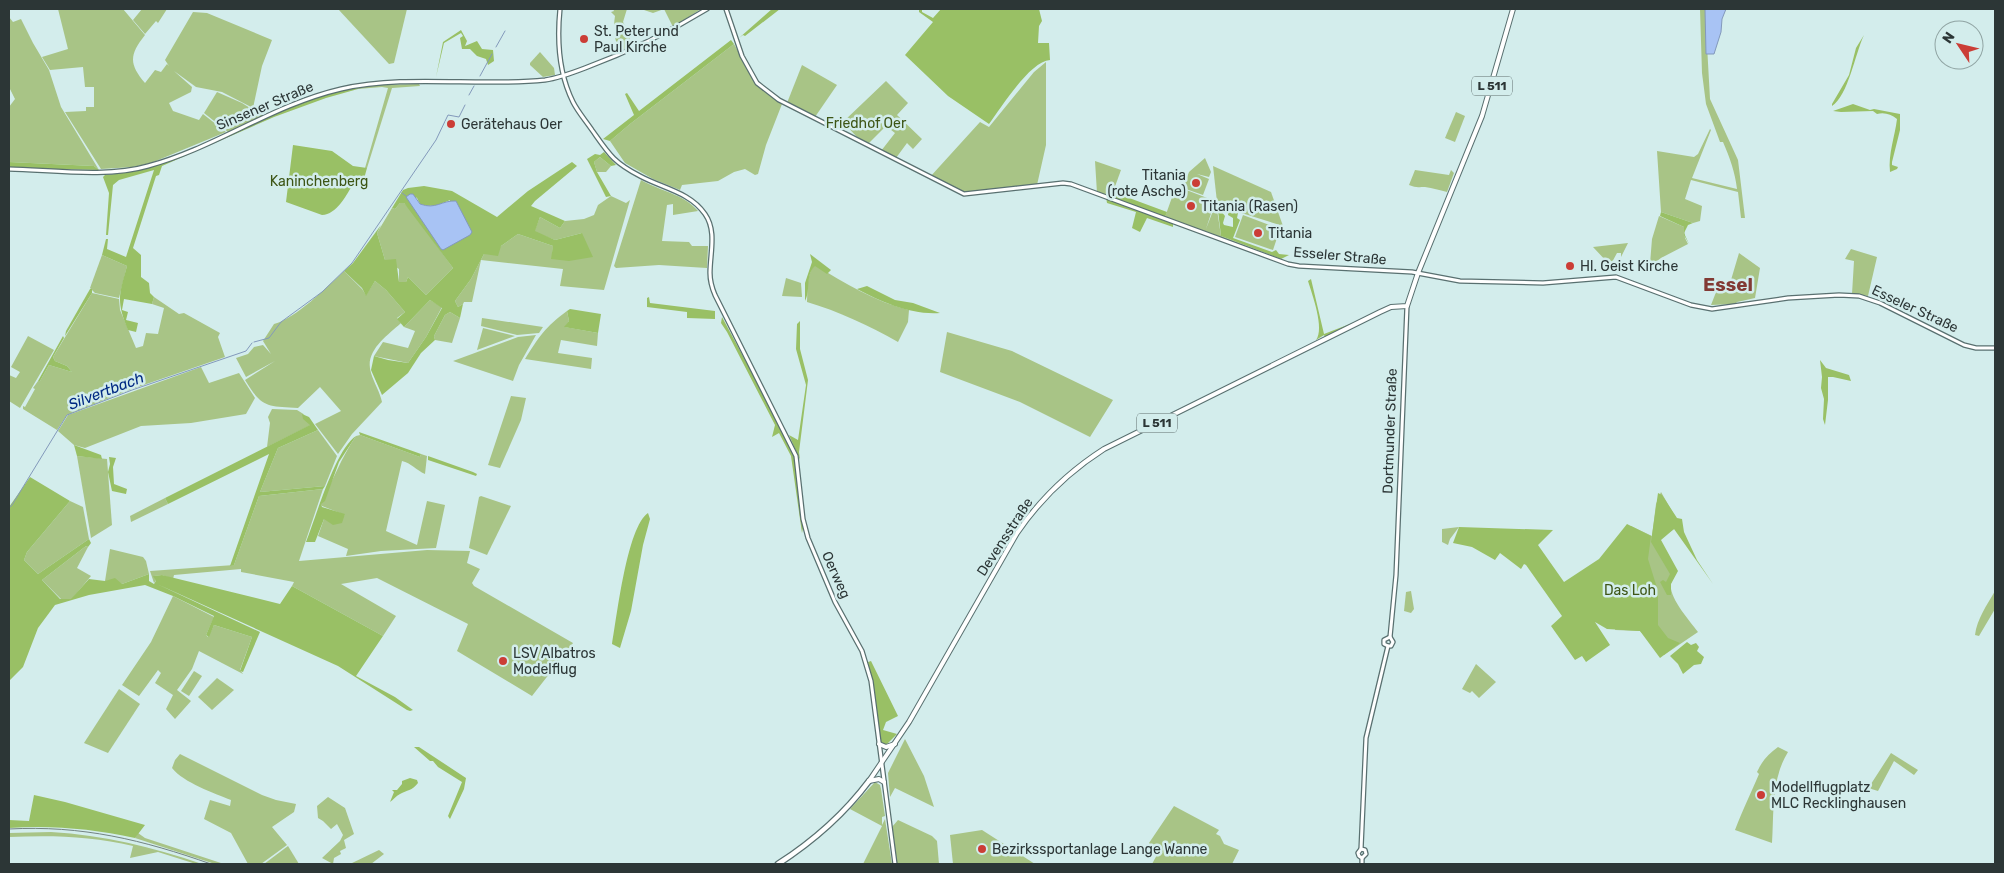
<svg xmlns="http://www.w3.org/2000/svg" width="2004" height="873" viewBox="0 0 2004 873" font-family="Rubik,sans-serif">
	<rect width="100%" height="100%" fill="#d3edec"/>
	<g fill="#a8c486">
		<path d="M58,9H123L145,35C129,55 129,64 145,83L155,70L161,72L167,64L169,66L165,60L193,12L207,13L272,40L262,66L253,108L222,92L196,87L174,71L192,87L191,92L169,103L173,111L199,120L203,114L226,132L151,163L133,167L101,169L65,112L86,111V107H94V87H85L83,67L50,70L42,57L68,49Z"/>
		<polygon points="142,9 167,9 158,23 156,21 145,34 133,20"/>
		<polygon points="338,9 407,9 394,63 389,64"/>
		<path d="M613,9H627L623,22L629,32L631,46L620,51C614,40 613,28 615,16L611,12L614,11Z"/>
		<polygon points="641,9 701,9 673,27 664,9 653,13"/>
		<path d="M1700,9H1705L1710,99L1738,160L1745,218H1741L1738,192L1691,180L1685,199L1702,206L1700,221L1693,223L1661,212L1657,151L1694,157L1698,154L1710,129L1711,130L1692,178L1737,189C1735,172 1730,158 1723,142H1720L1706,104L1702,73Z"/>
		<polygon points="9,17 13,22 21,19 33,43 49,70 61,107 99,170 94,166 9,162 9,107 15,99 9,87"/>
		<polygon points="734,44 756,83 782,104 766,145 758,174 755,175 745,169 734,172 718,181 682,185 680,190 653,179 625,163 610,141 630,124"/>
		<polygon points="540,52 554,68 555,75 543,77 530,65 530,63"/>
		<polygon points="1046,62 1046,145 1037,185 964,193 930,177 980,122 989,127 1034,72"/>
		<polygon points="802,65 837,85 815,117 787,103"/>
		<polygon points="886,81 908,103 897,115 922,139 913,149 907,143 896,158 881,151 895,133 886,126 868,144 856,136 843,122"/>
		<polygon points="419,84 420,86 392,88 367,168 365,168 388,88 382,87 358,89 358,88 375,85"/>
		<polygon points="217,92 242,103 263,116 228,132 204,113"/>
		<polygon points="1456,112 1465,116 1455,142 1445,138"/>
		<polygon points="600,157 611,166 606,172 597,172 594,162"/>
		<polygon points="1205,158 1211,172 1209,177 1197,174 1209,179 1203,195 1183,188 1189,172"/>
		<polygon points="1095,161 1121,170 1113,192 1108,196 1097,193"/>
		<polygon points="1213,166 1271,192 1283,226 1219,206 1217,202"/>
		<path d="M1415,170L1449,175L1451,170L1454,173L1447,192C1439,190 1433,188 1425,187C1418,187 1416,188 1409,185Z"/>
		<path d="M641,180C660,191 684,194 698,211L673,215V204L667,205L662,241L689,242L692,246H708L707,268L659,265L616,268L614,266Z"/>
		<polygon points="1176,186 1215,201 1206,229 1216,203 1221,236 1264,253 1165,217"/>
		<polygon points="611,196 626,203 630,200 604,290 560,286 563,269 481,260 472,302 464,302 463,304 458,307 455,301 471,279 484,254 501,246 518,234 553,246 552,259 582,233 555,240 534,232 540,217 560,228 565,221 584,219 594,215 598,205"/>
		<polygon points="400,203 404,203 410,209 453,268 426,295 408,277 406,282 399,282 399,269 385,260 377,233 392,208 395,209"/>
		<polygon points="1243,215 1280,229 1273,250 1235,237"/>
		<polygon points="1659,216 1684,227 1685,238 1688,244 1661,258 1653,264 1650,264 1652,239"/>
		<polygon points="1628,243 1621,257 1621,253 1617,253 1611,264 1609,264 1593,247"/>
		<polygon points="1851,249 1877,257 1868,296 1852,294 1854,261 1845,259"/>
		<polygon points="1739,253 1760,268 1755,298 1737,302 1735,304 1711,305 1720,282 1731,280"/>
		<polygon points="102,255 127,266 119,298 95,293 90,288"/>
		<path d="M815,265C844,283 876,302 909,310L908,322L898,342C870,326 838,311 807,302C808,290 806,274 815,265Z"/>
		<path d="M344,271L362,289L366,295L375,281L386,290L405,312L397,318L401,323C387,336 364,351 371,373C374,383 380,392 382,402L352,434L338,454L315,424L341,411L320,387L298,408C267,406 262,408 245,380L275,361L246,377L236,358L248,354L254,347L263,345L271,354L263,341L274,324C295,319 327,287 344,271Z"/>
		<polygon points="786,278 801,283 802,297 782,296"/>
		<polygon points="92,293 119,299 120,310 136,348 143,346 146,333 158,334 164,308 152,304 154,297 179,314 184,313 220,333 218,337 225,357 132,389 67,415 57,430 23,409 23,406 25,407 35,389 33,388 38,381 40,381 49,365 72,372 67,366 55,361 53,357"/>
		<polygon points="430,300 442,307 426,337 408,363 374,356 383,342 408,348 415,331 404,327"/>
		<path d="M567,311L569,321L565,327L598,333L597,346L561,340L558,353L592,358L591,369L525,359C539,337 545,327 567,311Z"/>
		<polygon points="450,312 460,318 452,343 435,340 434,336 445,315"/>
		<polygon points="482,318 543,327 539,333 517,335 481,326"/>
		<polygon points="483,328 515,336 477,350"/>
		<polygon points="947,332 1012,351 1113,400 1090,437 1020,402 940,372"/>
		<polygon points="536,335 519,365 513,381 453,361 518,337"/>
		<polygon points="28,336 54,350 20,408 9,401 9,375 16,378 20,372 11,367"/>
		<polygon points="201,367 209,383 239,373 255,398 246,414 191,423 141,426 85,448 74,445 58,431 68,415"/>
		<polygon points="511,396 526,398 521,420 500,468 488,465"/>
		<polygon points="272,409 297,410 305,415 303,414 311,425 267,447 270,423 268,417"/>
		<polygon points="318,430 337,456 325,486 260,492 278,448"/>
		<path d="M360,435L420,457L421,454L427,456L425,474C416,470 411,463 402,461L386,531L417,545L427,501L445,505L436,548L381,551L346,556L348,549L318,536L324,519L345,515L322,506L320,504C333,481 341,458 356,436Z"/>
		<polygon points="77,456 107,459 112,525 91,538"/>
		<polygon points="323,489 299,561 427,550 470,551 467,563 480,569 472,583 474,586 573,643 571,646 532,696 457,651 468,624 377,578 341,584 396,616 383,636 292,586 294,582 241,572 241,569 174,575 173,579 162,575 154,576 156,581 154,583 150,571 234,565 259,496"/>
		<path d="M1661,492L1680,525L1659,539L1677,572C1675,575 1672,579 1671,583C1668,597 1689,620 1698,632L1664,655L1640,631L1615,630L1631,526L1652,536L1656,504Z"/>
		<polygon points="481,496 511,506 487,555 469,548 479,497"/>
		<polygon points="165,498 168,504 131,522 130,516"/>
		<polygon points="70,501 83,507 89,539 38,574 24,560 27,552"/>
		<polygon points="1459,527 1450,539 1448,545 1442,542 1442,529"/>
		<polygon points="86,546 88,547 77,568 91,576 71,600 61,599 42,580"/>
		<polygon points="110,549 143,557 146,561 149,574 122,584 105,581"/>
		<polygon points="1411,591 1414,609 1411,613 1404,611 1406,592"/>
		<path d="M1995,591V609L1979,636L1975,635C1977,619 1987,605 1995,591Z"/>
		<polygon points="173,596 214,617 206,635 208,637 214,625 252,637 240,670 243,674 199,651 192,669 177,690 191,701 175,719 166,709 173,695 155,683 161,673 158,670 139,696 122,685 151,642"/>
		<polygon points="1476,664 1496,682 1479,698 1472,691 1470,693 1462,689"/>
		<polygon points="194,671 202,676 189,696 181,691"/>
		<polygon points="217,678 234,690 212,710 198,697"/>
		<polygon points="119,689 140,704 108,753 84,743"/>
		<polygon points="905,739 924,776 934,807 895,788 890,797 888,773"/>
		<path d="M1778,747L1788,752C1771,779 1774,813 1772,843L1735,830C1743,809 1751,793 1759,774L1757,772C1762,761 1768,754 1778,747Z"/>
		<polygon points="1891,753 1918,770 1914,775 1894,761 1878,791 1865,787 1867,783 1871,784"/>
		<path d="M180,754L262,795L276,800L296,804L294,812L272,827L287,845L261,864H248L231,833L204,819L210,800L230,806L231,800C214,793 184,783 172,768L175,760Z"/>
		<polygon points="875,782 880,785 881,789 885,816 882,817 882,825 885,819 892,864 863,864 882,826 850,809"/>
		<polygon points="328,797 345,808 354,834 344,840 346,848 340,851 341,854 334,858 333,864 322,858 340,841 343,835 337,824 331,829 323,821 318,818 317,806"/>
		<polygon points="1174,806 1219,830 1216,834 1220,836 1224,844 1239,850 1232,864 1152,864 1158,853 1149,843"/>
		<polygon points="898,820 932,836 937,841 939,864 897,864 892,827"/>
		<polygon points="982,830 1035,864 953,864 950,835"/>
		<path d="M51,832C104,835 152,847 202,864H196L158,852L130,858L133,846C92,836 51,835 9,837V833Z"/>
		<polygon points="138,833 145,838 224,864 215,864 135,838"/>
		<polygon points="288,846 299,864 264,864"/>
		<polygon points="379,850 384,854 371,864 350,864"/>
	</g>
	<g fill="#99c065" fill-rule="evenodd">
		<polygon points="772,9 780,9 745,36 743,35 739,38"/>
		<path d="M919,9H922V12L933,18L941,9H1039L1042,21L1039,26L1038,43H1049L1050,60C1030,61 1001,108 989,124L948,96L905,55L933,22L919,12Z"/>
		<polygon points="461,30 467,41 465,46 477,41 482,49 493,50 494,61 488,65 486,59 477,56 470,49 462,49 460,38 463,36 461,33 444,43 436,77 443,42"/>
		<path d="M1864,35C1855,54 1848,96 1832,106V104L1849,75L1856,48Z"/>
		<polygon points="731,40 734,44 630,124 610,141 603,139 634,115 625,94 627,93 639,111"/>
		<path d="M358,88V89L326,98L274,117L162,166L159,175L156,176L133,248L141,255V277L149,283L150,293L154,297L152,304L124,299L122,310L128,312L126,320L138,323L136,332L128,330C116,301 119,295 127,266L102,255L106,239H108L107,249L126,257L154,170L119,180L113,185L108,235H106L109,193L103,177L105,175C196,168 268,100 358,88Z"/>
		<path d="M1853,104L1870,110L1874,109L1900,114V130L1892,162V165L1898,167L1897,169L1890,172C1888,154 1895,136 1897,119C1891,114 1884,112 1877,114L1873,111L1841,112L1833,111Z"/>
		<path d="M293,145L332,151L353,166L367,168L362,186H352C345,197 337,214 322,215L286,202Z"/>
		<polygon points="604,152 616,165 611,166 600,157 594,162 597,172 611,196 606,197 587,159 595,154 600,155"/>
		<polygon points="9,162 94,166 99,170 9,168"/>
		<path d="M572,162L577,166L535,201L531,206L565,221L560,228L540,217L535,231L555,240L582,233L593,257L569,261L551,259L553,246L518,234L501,246L498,256L484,254L471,279L455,301L458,307L463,304L460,318L450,312L445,315L434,336L435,340L421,353L408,373L382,395L371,370L374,356L388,360L408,363L426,337L442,308L430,300L404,327L397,319L405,312L386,290L375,281L366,296L362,288L344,271L353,263L381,225L377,233L385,260L396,259L399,282H406L408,277L426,295L453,268L404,203H400L395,209L392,208L403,190L408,188L424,186L452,191L497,217L528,191ZM410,194L417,198L420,204C432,208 439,205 450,200L441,249Z"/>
		<polygon points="1113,192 1167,212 1165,217 1159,215 1158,217 1173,223 1173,227 1147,218 1140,232 1132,228 1136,212 1107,203 1106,197"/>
		<polygon points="1217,202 1221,211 1225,216 1223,223 1224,225 1233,227 1233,218 1228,215 1228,210 1238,213 1237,218 1240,220 1233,238 1272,252 1276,250 1279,254 1289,255 1281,259 1221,236"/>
		<polygon points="1661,212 1693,223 1688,225 1684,233 1689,244 1684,235 1684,227 1660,216"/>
		<path d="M810,254L831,270L827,274L815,266C805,275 811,290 805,301V283L812,262Z"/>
		<path d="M1311,279L1324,334L1355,322L1325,337L1324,335L1316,340C1325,329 1312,294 1308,281Z"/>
		<path d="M867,286L895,300L913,303L940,313C910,315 882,302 857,289Z"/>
		<polygon points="90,289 92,289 92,293 65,336 66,331"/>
		<polygon points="649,297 650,303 715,311 715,319 687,318 687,312 647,307 647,298"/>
		<polygon points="570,309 601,314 598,333 564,327 569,321 567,311"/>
		<polygon points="722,317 784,433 795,459 803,528 802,533 791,456 779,433 772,437 775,425 727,332 721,323"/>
		<polygon points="800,321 800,349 808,380 799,452 800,460 789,435 798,440 806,385 796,349 797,324"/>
		<polygon points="63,336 64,338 53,357 55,361 67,366 72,372 49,365 40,381 38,381"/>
		<polygon points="1820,360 1826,368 1849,375 1851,381 1833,377 1828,377 1828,400 1825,425 1823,419 1824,399 1821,388 1822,377"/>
		<polygon points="302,414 309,417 318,430 278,448 260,492 325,486 323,489 259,496 234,565 230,566 269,454 168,504 165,498 310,425 303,419"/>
		<polygon points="359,432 421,454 420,457 360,435"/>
		<path d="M356,436L339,462L325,501L321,504L322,507L345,514L342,523L333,525L324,519L315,542H306C316,517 335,450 356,436Z"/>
		<polygon points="74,445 101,455 102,459 77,456"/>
		<polygon points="428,456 473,472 477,474 476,476 428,460"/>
		<polygon points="109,457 116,458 113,467 114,484 127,489 126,494 112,491 108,472 110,464"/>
		<polygon points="30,477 70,501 27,552 24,560 38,574 89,539 91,543 88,547 86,546 42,580 60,599 71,599 89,579 105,581 115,578 122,584 149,574 149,581 154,584 156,581 153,576 162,575 280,604 292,586 383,636 356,676 395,697 413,710 410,711 407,710 338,666 157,584 260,632 243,672 240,671 252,637 214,625 209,637 206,635 214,616 173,596 145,585 89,595 55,605 38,628 23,667 9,681 9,507"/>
		<polygon points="1658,493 1662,495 1677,518 1682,519 1684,532 1697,560 1713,584 1674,529 1661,540 1678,571 1671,584 1671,595 1667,595 1660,582 1663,580 1666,582 1670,574 1651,542"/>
		<path d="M648,513L650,519L643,545L631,611L620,648L612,644C617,616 627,527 648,513Z"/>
		<polygon points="1627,524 1651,536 1648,559 1658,591 1658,625 1668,638 1680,643 1660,658 1640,631 1607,629 1595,622 1610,645 1586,662 1582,656 1575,660 1551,626 1562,616 1526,565 1524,564 1521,569 1500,553 1495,560 1472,547 1453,543 1459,527 1553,530 1538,545 1564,582 1599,559"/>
		<polygon points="1687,642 1691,645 1696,643 1699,647 1697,651 1704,657 1701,664 1694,665 1683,674 1678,664 1670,656"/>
		<polygon points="871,661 898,716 886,722 883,730 897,734 886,745 882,744 880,739 868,662"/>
		<polygon points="414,747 419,747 466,778 464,789 450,819 448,816 462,782 438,767 433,761 430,761"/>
		<path d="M410,778L417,780L418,783C412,791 407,790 400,794C396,796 393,800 390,802L394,792L392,790H397L402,784V781Z"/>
		<path d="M34,795L65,802L145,825L135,838C93,829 52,825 9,828V820L29,821Z"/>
	</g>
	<g fill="#a8c3f4" stroke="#8399bb">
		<polygon points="1705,9 1726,9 1722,19 1721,32 1714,54 1706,54"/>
		<path d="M410,194H413L420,204C436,210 442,200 456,201L472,232L470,235L443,250L441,249L406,197Z"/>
	</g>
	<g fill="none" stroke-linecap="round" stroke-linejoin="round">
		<g stroke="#8399bb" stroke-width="1">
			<polyline points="496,47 505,31"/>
			<polyline points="480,76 492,54"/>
			<polyline points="469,95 474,86"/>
			<polyline points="402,193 406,196"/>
			<polyline points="254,342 269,338 281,322 322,292 352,263 436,140 448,115 459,117 465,105"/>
			<polyline points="9,508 12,505 67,415 132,390 246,351 252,343"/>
		</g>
		<g stroke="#597070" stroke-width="5.5">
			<g id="secondary">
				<path d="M560,9C557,39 559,74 573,102C578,112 586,121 592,130C609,154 613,162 640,176C662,188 690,192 705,214C717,231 710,253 710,273C710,281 712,288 715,295L796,456L803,519L808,538L835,602L862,651L871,681L895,864"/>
				<polyline points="726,9 742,56 757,83 779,100 964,194 1063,183 1071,184 1288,264 1299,266 1412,272 1460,281 1543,283 1616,277 1691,305 1712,309 1788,298 1839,295 1859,296 1880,303 1964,345 1976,348 1995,348"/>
				<path d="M9,169C52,170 107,178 148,166C215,148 272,105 341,89C407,74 478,87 545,80C559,78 572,73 585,68C628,52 668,33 707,9"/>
				<polyline points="1388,646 1384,644 1384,640 1390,637"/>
				<polyline points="1361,849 1365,850 1366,854 1362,858"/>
				<polyline points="1362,864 1362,858 1359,856 1358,853 1361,849 1366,738 1388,646 1391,646 1393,642 1390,637 1396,575 1407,306"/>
			</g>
		</g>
		<g stroke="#597070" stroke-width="6">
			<g id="primary">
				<polyline points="879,744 886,747 895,744"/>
				<path d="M869,781L909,722L1017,533C1041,498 1068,472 1104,449L1380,312L1391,307L1407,306L1418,273L1482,116L1513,9"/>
				<polyline points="869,781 879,779 884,782"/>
			</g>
		</g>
		<g stroke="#597070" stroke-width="7">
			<path id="highway" d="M778,864C812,842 845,813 869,781"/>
		</g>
		<use href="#secondary" stroke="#fff" stroke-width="3"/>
		<use href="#primary" stroke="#fff" stroke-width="4"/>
		<use href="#highway" stroke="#fff" stroke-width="4.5"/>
		<path stroke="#738383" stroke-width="1" d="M9,829C82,825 143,840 211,864"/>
	</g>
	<g fill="#cb3d36" stroke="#d3edec" stroke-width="2">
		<circle cx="584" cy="39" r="5"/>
		<circle cx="451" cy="124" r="5"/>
		<circle cx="1196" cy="183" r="5"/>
		<circle cx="1191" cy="206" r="5"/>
		<circle cx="1258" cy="233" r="5"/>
		<circle cx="1570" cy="266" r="5"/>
		<circle cx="503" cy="661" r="5"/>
		<circle cx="1761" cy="795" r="5"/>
		<circle cx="982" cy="849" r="5"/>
	</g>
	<g text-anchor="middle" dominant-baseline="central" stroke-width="5" stroke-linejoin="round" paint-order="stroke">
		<g fill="#d3edec" stroke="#5e6d6d" stroke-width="1">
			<rect x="1472" y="76.5" width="40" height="19" rx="4"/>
			<rect x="1137" y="413.5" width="40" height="19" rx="4"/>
		</g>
		<g font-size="12" font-weight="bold" fill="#2c3636">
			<text x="1492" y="86">L 511</text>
			<text x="1157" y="423">L 511</text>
		</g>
		<g font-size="14" fill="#2c3636" stroke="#d3edec" text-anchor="start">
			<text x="594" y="31">St. Peter und<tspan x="594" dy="16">Paul Kirche</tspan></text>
			<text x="461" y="124">Gerätehaus Oer</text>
			<text x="1186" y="175" text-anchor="end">Titania<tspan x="1186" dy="16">(rote Asche)</tspan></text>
			<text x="1201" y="206">Titania (Rasen)</text>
			<text x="1268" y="233">Titania</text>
			<text x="1580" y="266">Hl. Geist Kirche</text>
			<text x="513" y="653">LSV Albatros<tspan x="513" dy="16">Modelflug</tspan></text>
			<text x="1771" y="787">Modellflugplatz<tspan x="1771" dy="16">MLC Recklinghausen</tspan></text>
			<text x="992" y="849">Bezirkssportanlage Lange Wanne</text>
		</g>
		<g font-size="14" fill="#2c3636" stroke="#d3edec">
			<text transform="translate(265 106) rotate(-23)">Sinsener Straße</text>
			<text transform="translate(1340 256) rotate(5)">Esseler Straße</text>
			<text transform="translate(1915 309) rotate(25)">Esseler Straße</text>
			<text transform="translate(1390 431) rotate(-88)">Dortmunder Straße</text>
			<text transform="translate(1005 537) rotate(-57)">Devensstraße</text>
			<text transform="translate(836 575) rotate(66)">Oerweg</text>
		</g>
		<g font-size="14" fill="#3d5515" stroke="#d3edec">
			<text x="866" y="123">Friedhof Oer</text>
			<text x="319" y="181">Kaninchenberg</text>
			<text x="1630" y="590">Das Loh</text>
		</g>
		<g font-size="15" font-style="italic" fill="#012983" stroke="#d3edec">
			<text transform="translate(106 391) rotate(-21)">Silvertbach</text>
		</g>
		<g font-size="19" font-weight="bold" fill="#823a34" stroke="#d3edec">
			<text x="1728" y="284">Essel</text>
		</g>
	</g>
	<rect width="2004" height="873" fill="none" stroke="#2c3636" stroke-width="20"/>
	<g transform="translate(1959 45) rotate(305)"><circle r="24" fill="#d3edec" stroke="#90a4a3"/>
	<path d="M0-4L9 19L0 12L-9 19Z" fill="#cb3d36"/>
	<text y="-8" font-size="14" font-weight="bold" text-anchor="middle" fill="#2c3636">N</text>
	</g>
</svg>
